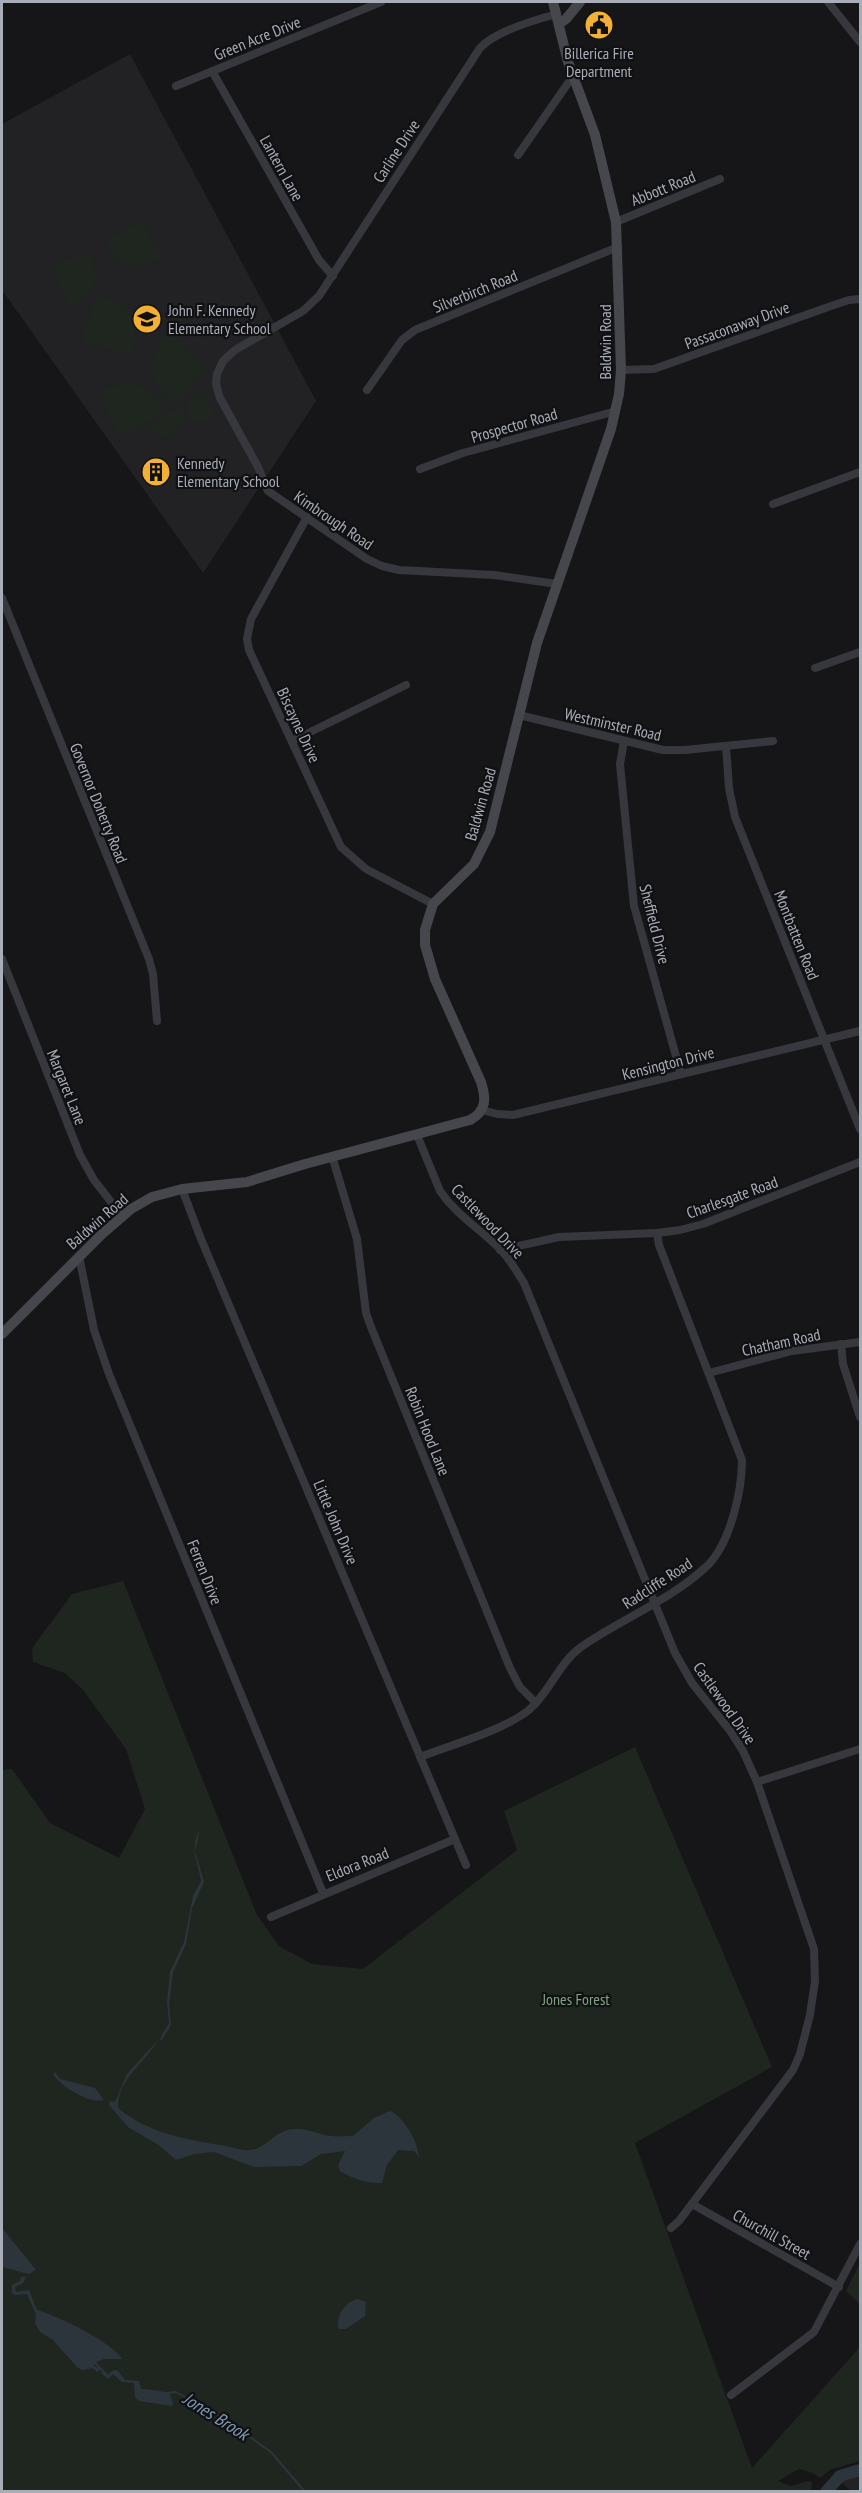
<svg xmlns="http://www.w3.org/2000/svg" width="862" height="2493" viewBox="0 0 862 2493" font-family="'PT Sans Narrow',sans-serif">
	<rect width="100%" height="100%" fill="#161618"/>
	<g fill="#222225">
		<polygon points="130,54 316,401 203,573 2,290 2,124"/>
		<polygon points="860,2471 860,2491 851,2491 839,2480 844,2473 854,2475"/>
	</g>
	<g fill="#1e261f">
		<path d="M140,222L145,224L161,257C140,273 114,265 106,240Z"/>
		<path d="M88,252C103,274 94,300 68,306L52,271L54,266Z"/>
		<path d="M96,296C127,298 145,327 131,355L85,343L83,337Z"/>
		<path d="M169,334L205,364V371L175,403C148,388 144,354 169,334Z"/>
		<path d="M129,383C147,386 158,395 164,412L124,436L118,434L105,407L103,391L113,386Z"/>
		<polygon points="203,393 215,415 202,423 193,420 184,404"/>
		<polygon points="179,408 188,423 159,440 150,424"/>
		<polygon points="123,1581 257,1915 279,1946 312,1964 363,1969 517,1850 504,1811 635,1747 772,2067 635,2143 752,2468 860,2347 860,2461 830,2470 820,2478 813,2473 799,2469 778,2481 791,2486 808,2481 812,2482 811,2492 2,2491 2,1770 12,1769 50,1823 119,1858 145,1809 126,1749 83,1690 65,1673 33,1662 32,1650 35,1644 72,1594"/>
		<polygon points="860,2263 860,2304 846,2291"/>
	</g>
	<g fill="#2c353c">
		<path d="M200,1829L195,1851L204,1882L192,1908L186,1944L173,1972L169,2005L171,2025L161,2041L160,2039L169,2023L167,2002L170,1972L184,1942L193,1896L201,1881C198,1860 189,1851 200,1829Z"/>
		<path d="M157,2041C148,2060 116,2080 118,2108C147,2133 189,2140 226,2146C236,2148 248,2153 258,2148C271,2142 278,2130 294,2129C307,2128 318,2134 330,2136C338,2137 346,2136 353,2136L374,2118L390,2111C404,2117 418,2142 419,2157L414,2151L398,2150L387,2165L382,2183C367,2184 352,2178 340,2171L338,2165L345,2151L321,2154L301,2166L254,2167L214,2152L194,2154L176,2160L160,2146L128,2127L109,2105L110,2101L115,2102L127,2074Z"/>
		<path d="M55,2072L60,2079L95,2088L104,2100C91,2105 60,2086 53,2074Z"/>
		<polygon points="2,2228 36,2270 29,2274 2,2267"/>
		<path d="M21,2277H26L23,2283L15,2287L16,2292L29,2290L37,2310C56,2315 114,2343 122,2359H104L95,2363L94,2366L101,2369L97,2372L93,2368L82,2370L77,2367L53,2340L40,2332L35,2323L36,2314L27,2294L15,2295L12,2293V2285L20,2281Z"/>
		<path d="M358,2299L366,2302L365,2316L346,2329H339C334,2317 346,2301 358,2299Z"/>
		<path d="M114,2370L118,2371L125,2380L139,2381L141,2389C145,2389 166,2391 170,2394L173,2403L172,2406L139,2401L135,2397L134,2383L122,2382L113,2374L108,2379L101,2373L103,2371L107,2375Z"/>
	</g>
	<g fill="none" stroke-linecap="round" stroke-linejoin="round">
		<g stroke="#2c353c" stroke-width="2">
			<polyline points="93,2361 108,2376"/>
			<polyline points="167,2393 176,2392 226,2420 271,2452 305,2492"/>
		</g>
		<polyline stroke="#2c353c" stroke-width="12" points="826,2492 840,2476 860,2470"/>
		<g stroke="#37383d" stroke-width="8">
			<polyline points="828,2 860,42"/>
			<path d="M557,14C534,20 496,31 480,48L319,296L303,311L235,350L223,361L217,374L216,384L220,398L258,467L268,491L367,559L382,566L399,570L494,575L557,584"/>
			<polyline points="212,71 319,260 333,276"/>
			<polyline points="176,86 381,2"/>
			<polyline points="518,155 573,76"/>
			<polyline points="616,222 720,179"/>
			<polyline points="621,370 654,369 831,306 849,300 860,299"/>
			<polyline points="367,390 402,340 415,330 618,247"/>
			<polyline points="420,469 463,453 616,411"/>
			<polyline points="773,504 860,472"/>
			<polyline points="307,517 251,619 247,639 249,650 341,847 366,869 433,904"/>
			<polyline points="2,598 149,959 153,974 157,1021"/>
			<polyline points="815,668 860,652"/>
			<polyline points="519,715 663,750 685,750 773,741"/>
			<polyline points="292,741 406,685"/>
			<polyline points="624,741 620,764 634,906 681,1074"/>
			<polyline points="726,746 729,788 735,817 860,1129"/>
			<polyline points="2,959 80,1155 94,1180 122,1216"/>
			<polyline points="482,1110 497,1114 513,1115 860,1031"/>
			<path d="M417,1135L440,1191C457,1216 482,1230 502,1251C511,1261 517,1272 524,1283L675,1653L692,1683L731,1732L743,1751L757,1782L814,1949L815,1981L810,2015L800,2054L793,2070L679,2221L671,2228"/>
			<polyline points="332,1156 357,1239 366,1313 371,1327 510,1668 520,1687 536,1703"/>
			<polyline points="182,1189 201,1239 466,1865"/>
			<polyline points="500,1250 559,1237 657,1233 680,1230 703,1224 860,1162"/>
			<polyline points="79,1256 94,1330 109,1374 323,1893"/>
			<polyline points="841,1344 843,1364 860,1417"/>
			<polyline points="709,1373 792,1351 860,1342"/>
			<path d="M420,1757C451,1745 504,1730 529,1710C550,1692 558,1664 581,1647C621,1619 671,1600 707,1566C730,1544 742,1491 742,1460L659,1245L657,1233"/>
			<polyline points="757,1782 860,1749"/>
			<polyline points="271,1917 455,1839"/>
			<polyline points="692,2204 839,2287"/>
			<polyline points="731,2395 814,2332 860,2244"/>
		</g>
		<g stroke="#45474d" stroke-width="10">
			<polyline points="559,24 566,19 580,2"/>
			<path d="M2,1334L101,1235L131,1209L152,1197L182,1189L247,1182L305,1164L470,1120C487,1111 486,1098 481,1082L435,979L425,945V930L433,904L474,864L490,832L537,643L611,429L619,394L621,370L616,222L595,135L568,62L553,2"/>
		</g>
	</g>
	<defs>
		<g id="civic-disc" transform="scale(1.5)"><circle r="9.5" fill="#f2b134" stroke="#111113"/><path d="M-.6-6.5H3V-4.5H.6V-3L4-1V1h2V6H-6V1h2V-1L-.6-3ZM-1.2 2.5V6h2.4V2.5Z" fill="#111"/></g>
		<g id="school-disc" transform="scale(1.5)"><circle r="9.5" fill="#f2b134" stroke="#111113"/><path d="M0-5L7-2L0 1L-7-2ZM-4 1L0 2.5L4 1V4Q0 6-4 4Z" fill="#111"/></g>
		<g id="building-disc" transform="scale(1.5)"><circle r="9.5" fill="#f2b134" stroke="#111113"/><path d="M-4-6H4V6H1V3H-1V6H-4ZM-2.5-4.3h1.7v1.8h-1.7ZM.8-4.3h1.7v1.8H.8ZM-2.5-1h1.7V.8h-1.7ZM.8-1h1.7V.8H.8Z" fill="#111"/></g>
	</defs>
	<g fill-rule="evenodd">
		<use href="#civic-disc" x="599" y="25"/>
		<use href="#school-disc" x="147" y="319"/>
		<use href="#building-disc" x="156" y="472"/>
	</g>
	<g text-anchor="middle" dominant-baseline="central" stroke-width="4.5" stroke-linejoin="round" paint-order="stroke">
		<g font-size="16" fill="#a8adb8" stroke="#111113">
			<text transform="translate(257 38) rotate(-22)">Green Acre Drive</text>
			<text transform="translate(396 151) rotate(-57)">Carline Drive</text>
			<text transform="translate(282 168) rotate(61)">Lantern Lane</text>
			<text transform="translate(663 188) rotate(-22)">Abbott Road</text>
			<text transform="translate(475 291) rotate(-22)">Silverbirch Road</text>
			<text transform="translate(737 325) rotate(-20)">Passaconaway Drive</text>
			<text transform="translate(605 342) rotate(-90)">Baldwin Road</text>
			<text transform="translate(514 425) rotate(-16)">Prospector Road</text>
			<text transform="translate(334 520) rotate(34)">Kimbrough Road</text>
			<text transform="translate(613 724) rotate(13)">Westminster Road</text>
			<text transform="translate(299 725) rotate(65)">Biscayne Drive</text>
			<text transform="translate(99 803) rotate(68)">Governor Doherty Road</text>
			<text transform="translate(480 804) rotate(-74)">Baldwin Road</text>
			<text transform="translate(655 924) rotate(76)">Sheffield Drive</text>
			<text transform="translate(797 935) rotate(68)">Montbatten Road</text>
			<text transform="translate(668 1063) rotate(-14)">Kensington Drive</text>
			<text transform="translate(67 1087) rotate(68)">Margaret Lane</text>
			<text transform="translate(732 1197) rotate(-20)">Charlesgate Road</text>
			<text transform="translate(97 1221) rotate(-41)">Baldwin Road</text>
			<text transform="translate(488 1221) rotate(46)">Castlewood Drive</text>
			<text transform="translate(781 1342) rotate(-12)">Chatham Road</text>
			<text transform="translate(428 1431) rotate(68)">Robin Hood Lane</text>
			<text transform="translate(336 1522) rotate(67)">Little John Drive</text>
			<text transform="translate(205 1572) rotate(68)">Ferren Drive</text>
			<text transform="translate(657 1583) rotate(-33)">Radcliffe Road</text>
			<text transform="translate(725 1703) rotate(55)">Castlewood Drive</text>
			<text transform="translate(357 1864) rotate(-22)">Eldora Road</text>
			<text transform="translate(772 2234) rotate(29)">Churchill Street</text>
		</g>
		<g font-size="16" fill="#a8adb8" stroke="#111113" text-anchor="start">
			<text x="599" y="53" text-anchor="middle">Billerica Fire<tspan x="599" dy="18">Department</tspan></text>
			<text x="168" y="310">John F. Kennedy<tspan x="168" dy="18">Elementary School</tspan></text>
			<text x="177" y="463">Kennedy<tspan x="177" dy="18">Elementary School</tspan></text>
		</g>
		<g font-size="16" fill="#7fa381" stroke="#111113">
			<text x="576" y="1999">Jones Forest</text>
		</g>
		<g font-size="18" font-style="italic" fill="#7f9bb3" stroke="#111113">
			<text transform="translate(216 2416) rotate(32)">Jones Brook</text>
		</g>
	</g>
	<rect width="862" height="2493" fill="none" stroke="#a8adb8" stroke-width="6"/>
</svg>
